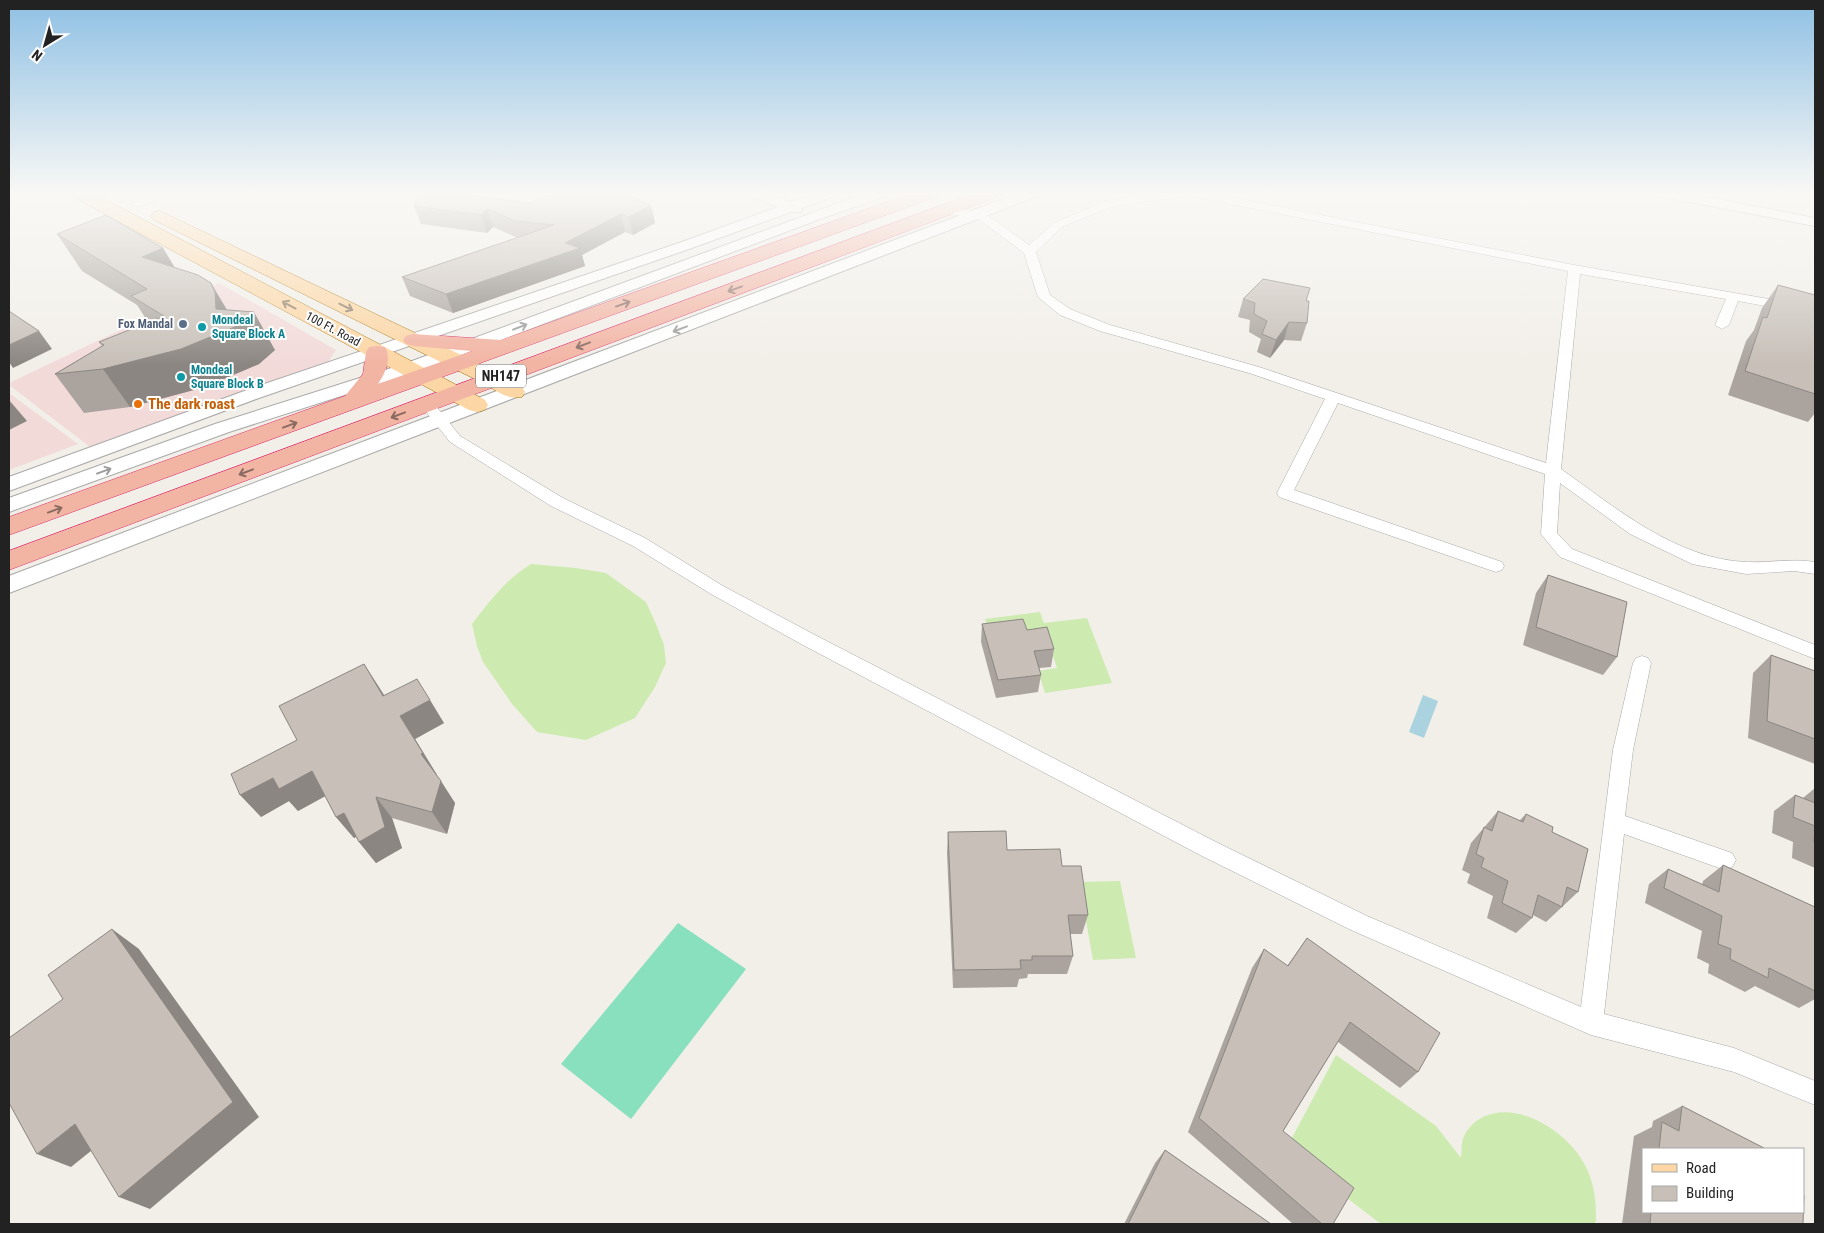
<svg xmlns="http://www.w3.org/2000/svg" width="1824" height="1233" viewBox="0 0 1824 1233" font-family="'Roboto Condensed',sans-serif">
	<rect width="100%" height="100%" fill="#f2efe9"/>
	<g fill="#f2dad9">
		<polygon points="219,283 336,350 324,368 94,450 9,385 9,383"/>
		<polygon points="9,393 78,444 9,470"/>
	</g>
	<g fill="#cdebb0">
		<path d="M531,564L576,568L606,573L646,602L656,624L664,645L666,663L655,687L635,718L586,740L537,732L512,704L483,662L477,646L472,624C490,601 505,580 531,564Z"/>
		<polygon points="1040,612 1044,623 1087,618 1112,683 1045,693 1038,671 1057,668 1048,641 991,637 985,619"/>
		<polygon points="1120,881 1136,958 1093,960 1079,882"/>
		<path d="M1336,1055L1436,1126L1461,1158C1462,1152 1461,1144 1463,1139C1466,1129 1475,1121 1483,1117C1520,1099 1572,1135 1587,1169C1595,1188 1596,1201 1596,1221L1594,1224H1381L1285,1151Z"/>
	</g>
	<polygon fill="#88e0be" points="678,923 746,969 631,1119 561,1064"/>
	<polygon fill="#aad3df" points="1423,695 1438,701 1424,738 1409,732"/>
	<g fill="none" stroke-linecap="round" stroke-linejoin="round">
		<g stroke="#a9a9a9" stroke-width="1">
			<g id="minor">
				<polygon points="154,192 169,192 142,206 134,206 132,204"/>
				<path d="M514,192H526L534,199C521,215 519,215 500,210L498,208L500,206L514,207L521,199Z"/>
				<path d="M1160,192H1204L1574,265L1815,307V315L1738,301L1729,325L1722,329L1715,325L1726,299L1580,274L1561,469C1616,508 1676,559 1746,562C1771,563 1789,558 1815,562V574L1794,571L1746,574L1692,564L1630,534L1560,483L1557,533L1572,549L1815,645V659L1560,557L1541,534L1545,474L1338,403L1294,490L1502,562L1504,566L1502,570L1496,572L1490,570L1279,497L1277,493L1325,399L1249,373L1100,331L1060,315L1038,297L1024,253L976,217L946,214L940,211L946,208L983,212L1029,245L1054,223L1106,201ZM1190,196L1568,271L1546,463L1259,367L1110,325L1070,309L1050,295L1036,252L1062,227L1113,206Z"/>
				<polygon points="427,400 432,401 460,436 563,498 645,538 723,586 815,635 1214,841 1367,916 1581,1007 1613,750 1633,663 1636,658 1642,656 1648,658 1651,663 1633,750 1625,816 1732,853 1736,860 1732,867 1725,870 1624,834 1604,1014 1734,1048 1815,1081 1815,1105 1734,1072 1591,1035 1351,930 1200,855 803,645 711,594 633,546 551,506 450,442 420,404 422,401"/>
			</g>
		</g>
		<g stroke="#a9a9a9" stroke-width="2">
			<g id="tertiary">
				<polygon points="746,192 767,192 791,202 818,192 839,192 837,195 802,208 801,212 791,212 689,249 259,398 9,491 9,477 247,390 679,243 778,207 748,195"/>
				<polygon points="869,192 891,192 889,195 820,219 416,372 229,432 9,512 9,498 215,424 404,364"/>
				<polygon points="1021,192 1042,192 1040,195 9,593 9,576"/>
				<polygon points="1651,192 1682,192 1815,218 1815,226 1658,196"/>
			</g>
		</g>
		<g stroke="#a06b00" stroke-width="1">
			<g id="primary">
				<polygon points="69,192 91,192 485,400 488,405 485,410 477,412 469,410 71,196"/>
				<path d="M160,211L501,374L522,387L525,392L522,397C507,400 497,391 485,384L154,220L151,216L154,212Z"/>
			</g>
		</g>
		<g stroke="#dc2a67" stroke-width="1">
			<g id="trunk">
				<path d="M915,192H940L938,196L9,535V517L345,396L363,374L366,352L369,347L377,346L385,347C392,359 385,374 378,384L472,351L413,346L406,344L403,340L406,336L413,334L501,340Z"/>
				<polygon points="977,192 1002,192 1000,196 9,570 9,551"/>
			</g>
		</g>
		<use href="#minor" fill="#fff" fill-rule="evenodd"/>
		<use href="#tertiary" fill="#fff" fill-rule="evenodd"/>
		<use href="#primary" fill="#fcd6a4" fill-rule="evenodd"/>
		<use href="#trunk" fill="#f2b4a3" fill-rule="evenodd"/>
	</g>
	<g fill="#aba49e">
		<polygon points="236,192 249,192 247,194"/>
		<polygon points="552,192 624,192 622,193 651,205 655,223 633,235 625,232 582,255 585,266 453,313 410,296 402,277 518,238 493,227 487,233 421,224 414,206 530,203"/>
		<polygon points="57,234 163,248 175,268 275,350 259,364 205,387 130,407 84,413 55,374 102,346 99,342 148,322 137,305 82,271"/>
		<polygon points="1778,285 1815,295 1815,413 1808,422 1728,395 1746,341 1754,330 1762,308"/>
		<polygon points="1243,299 1306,301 1307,323 1301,341 1284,340 1270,358 1257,352 1261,339 1249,332 1250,320 1238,317"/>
		<polygon points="1548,575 1617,657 1603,675 1523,645 1536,593"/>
		<polygon points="982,624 1027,630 1054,649 1051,667 1039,668 1041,675 1038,692 996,698 981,642"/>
		<polygon points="1771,655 1815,671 1815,764 1748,738 1753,673"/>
		<polygon points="364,664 384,696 444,723 415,739 437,775 436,776 455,803 447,834 392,818 402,848 376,863 359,842 356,837 354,838 336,817 325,796 298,811 289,801 261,817 297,740"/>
		<polygon points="1815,788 1815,868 1792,858 1793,842 1772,833 1774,811 1795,795 1803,798"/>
		<polygon points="1498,811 1519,821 1526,814 1552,832 1578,892 1546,922 1533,915 1532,918 1516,933 1487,918 1493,896 1467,883 1470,874 1462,870 1471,843"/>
		<polygon points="948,832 1062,866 1088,915 1082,934 1070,934 1073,956 1067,974 1028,974 1027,978 1019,979 1017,987 953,988 947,853"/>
		<polygon points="1723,865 1815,907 1815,999 1799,1008 1755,986 1745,992 1708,973 1709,964 1697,958 1702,931 1645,903 1649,884 1668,869 1702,885 1703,881"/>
		<polygon points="1307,938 1418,1072 1400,1088 1338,1042 1283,1131 1333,1224 1293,1224 1188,1132 1252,968 1264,949 1287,966"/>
		<polygon points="1682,1106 1764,1149 1643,1149 1643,1212 1803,1212 1803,1224 1622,1224 1634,1136 1652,1127 1653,1121"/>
		<polygon points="1165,1150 1271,1224 1124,1224 1155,1163"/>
	</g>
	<g fill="#8b8681">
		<polygon points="651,205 655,223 633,235 629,217"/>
		<polygon points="487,209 493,227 487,233 481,215"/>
		<polygon points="621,214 625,232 582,255 585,266 453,313 446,294 565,243"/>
		<polygon points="163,248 185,285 142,257"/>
		<polygon points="211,283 233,320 254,312 275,350 259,364 205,387 130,407 103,369 216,309"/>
		<polygon points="1289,322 1284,340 1270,358 1276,340"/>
		<polygon points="39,331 52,349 13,368 9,362 9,345"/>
		<polygon points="9,400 27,421 9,430"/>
		<polygon points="364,664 379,687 399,719 383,696"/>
		<polygon points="430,700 444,723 415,739 437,775 435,776 421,754 400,716"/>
		<polygon points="312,771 331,793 298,811 289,801 261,817 240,795 273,778"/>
		<polygon points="441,781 455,803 447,834 432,812"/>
		<polygon points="376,797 392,818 402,848 376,863 359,842"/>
		<polygon points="344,813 361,834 354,838 336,817"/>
		<polygon points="112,929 139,949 259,1117 150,1209 119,1197"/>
		<polygon points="75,1124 107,1138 71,1167 37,1154"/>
	</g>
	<g fill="#c7bfb8" stroke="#8b8681">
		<polygon points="419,192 446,192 530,203 552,192 620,192 651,205 629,217 621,214 565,243 580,248 446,294 402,277 554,225 515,221 487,209 481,215 414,206"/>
		<polygon points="106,215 163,248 142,257 198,275 211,283 215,292 216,309 254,312 237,326 181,349 103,369 55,374 104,345 99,342 164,316 131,296 147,289 57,234"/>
		<polygon points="1263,279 1310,288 1306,301 1309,301 1307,323 1289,322 1276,340 1262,334 1267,321 1254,314 1255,303 1243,299"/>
		<polygon points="1778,285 1815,295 1815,394 1745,371 1763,317 1767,318"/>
		<polygon points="9,311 39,331 9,345"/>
		<polygon points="1548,575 1627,602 1617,657 1536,627"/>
		<polygon points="1023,619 1027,630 1047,627 1054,649 1034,651 1041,675 998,680 982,624"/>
		<polygon points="1771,655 1815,671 1815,739 1767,721"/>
		<polygon points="364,664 383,696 417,679 430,700 400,716 423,753 421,754 441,781 432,812 376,797 385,827 359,842 344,813 336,817 312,771 279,789 273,778 240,795 231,774 297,740 279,706"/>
		<polygon points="1795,795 1815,803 1815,843 1814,842 1815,826 1793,817"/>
		<polygon points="1498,811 1523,822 1526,814 1553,827 1552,832 1588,849 1578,892 1567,887 1562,907 1538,895 1532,918 1502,903 1508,881 1481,867 1484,858 1476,854 1484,827 1492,831"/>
		<polygon points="1006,831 1007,850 1060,849 1062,866 1081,866 1088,915 1068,915 1073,956 1032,956 1032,960 1020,960 1021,969 954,970 948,832"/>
		<polygon points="1723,865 1815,907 1815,991 1769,968 1768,978 1730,959 1731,949 1718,944 1722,916 1664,888 1668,869 1719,892"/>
		<polygon points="112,929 233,1102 119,1197 75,1124 37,1154 9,1103 9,1038 63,999 48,975"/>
		<polygon points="1307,938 1440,1033 1418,1072 1350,1022 1283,1131 1354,1188 1333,1224 1322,1224 1199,1118 1264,949 1288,966"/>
		<polygon points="1682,1106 1764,1148 1764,1149 1659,1149 1662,1122 1679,1131"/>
		<polygon points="1165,1150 1271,1224 1128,1224"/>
		<polygon points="1803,1194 1804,1195 1803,1224 1650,1224 1651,1212 1803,1212"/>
	</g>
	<defs><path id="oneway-shaft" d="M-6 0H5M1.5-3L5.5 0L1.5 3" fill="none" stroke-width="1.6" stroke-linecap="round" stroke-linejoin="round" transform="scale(1.25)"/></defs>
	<g stroke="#8a6b62">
		<use href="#oneway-shaft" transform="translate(735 289) rotate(160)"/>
		<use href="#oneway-shaft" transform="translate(623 304) rotate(-20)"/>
		<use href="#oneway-shaft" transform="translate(583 345) rotate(159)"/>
		<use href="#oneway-shaft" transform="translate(398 415) rotate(159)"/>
		<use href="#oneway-shaft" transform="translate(290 425) rotate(-20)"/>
		<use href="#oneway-shaft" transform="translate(246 472) rotate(159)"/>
		<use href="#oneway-shaft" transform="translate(55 510) rotate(-20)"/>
	</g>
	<g stroke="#8f7c63">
		<use href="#oneway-shaft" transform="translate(289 305) rotate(-152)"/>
		<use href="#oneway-shaft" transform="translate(346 307) rotate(26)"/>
	</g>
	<g stroke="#9c9c9c">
		<use href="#oneway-shaft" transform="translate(520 327) rotate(-21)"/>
		<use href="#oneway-shaft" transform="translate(680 329) rotate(159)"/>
		<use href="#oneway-shaft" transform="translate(104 471) rotate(-20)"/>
	</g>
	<linearGradient id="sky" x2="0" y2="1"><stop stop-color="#8fc0e4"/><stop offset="0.53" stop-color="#f9f8f5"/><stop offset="1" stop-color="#f9f8f5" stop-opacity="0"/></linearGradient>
	<rect width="1824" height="365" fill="url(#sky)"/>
	<circle fill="#5c6f8a" stroke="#fff" stroke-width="2" cx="183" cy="324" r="5"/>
	<g fill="#0f9aa8" stroke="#fff" stroke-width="2">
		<circle cx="202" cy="327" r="5"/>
		<circle cx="181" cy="377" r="5"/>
	</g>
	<circle fill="#e8710a" stroke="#fff" stroke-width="2" cx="138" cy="404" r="5"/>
	<g text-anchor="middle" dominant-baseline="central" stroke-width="4" stroke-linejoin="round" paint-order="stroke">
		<g font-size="12" font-weight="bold" fill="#0d838f" stroke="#fff" text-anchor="start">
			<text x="212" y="320">Mondeal<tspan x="212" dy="14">Square Block A</tspan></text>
			<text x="191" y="370">Mondeal<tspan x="191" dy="14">Square Block B</tspan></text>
		</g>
		<g font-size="12" font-weight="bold" fill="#4e5e75" stroke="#fff" text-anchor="end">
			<text x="173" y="324">Fox Mandal</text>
		</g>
		<g font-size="12" fill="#222" stroke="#fff">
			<text transform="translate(333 329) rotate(28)">100 Ft. Road</text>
		</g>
		<rect fill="#fff" stroke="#646464" stroke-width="1" x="476" y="364.5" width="50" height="23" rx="4"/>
		<g font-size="14" font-weight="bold" fill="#222">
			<text x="501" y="376">NH147</text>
		</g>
		<g font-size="15" font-weight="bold" fill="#c56008" stroke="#fff" text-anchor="start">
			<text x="148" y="404">The dark roast</text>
		</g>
	</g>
	<rect width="1824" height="1233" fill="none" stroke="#222222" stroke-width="20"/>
	<rect x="1642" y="1148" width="162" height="65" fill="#ffffff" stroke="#a7a7a7"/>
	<rect x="1652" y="1164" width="25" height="8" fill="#fcd6a4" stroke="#a7a7a7"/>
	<text x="1686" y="1173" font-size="15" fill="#222222">Road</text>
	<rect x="1652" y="1186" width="25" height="15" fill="#c7bfb8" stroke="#a7a7a7"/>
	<text x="1686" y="1198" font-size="15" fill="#222222">Building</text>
	<g transform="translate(45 45) rotate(217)" stroke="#ffffff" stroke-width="4" paint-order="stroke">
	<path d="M0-4L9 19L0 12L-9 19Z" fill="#222222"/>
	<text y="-8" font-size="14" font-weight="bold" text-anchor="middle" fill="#222222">N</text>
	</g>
</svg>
